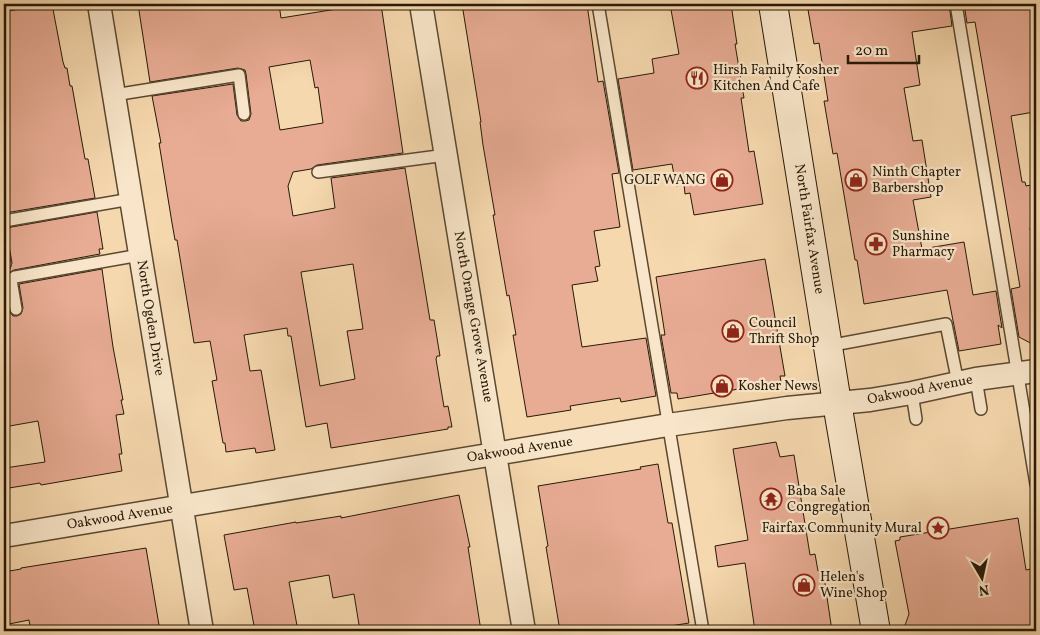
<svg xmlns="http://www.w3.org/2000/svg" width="1040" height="635" viewBox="0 0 1040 635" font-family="Vollkorn,serif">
	<rect width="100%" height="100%" fill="#f6d8ae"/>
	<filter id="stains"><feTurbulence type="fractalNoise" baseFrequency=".004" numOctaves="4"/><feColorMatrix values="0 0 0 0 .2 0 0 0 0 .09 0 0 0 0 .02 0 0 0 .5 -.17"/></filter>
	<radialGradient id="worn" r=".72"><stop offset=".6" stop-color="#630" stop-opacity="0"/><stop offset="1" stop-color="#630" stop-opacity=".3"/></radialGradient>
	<g fill="#e8ac94" stroke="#261907" fill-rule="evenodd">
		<polygon points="39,4 52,4 63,62 65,68 67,68 70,86 72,86 85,159 88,159 95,198 5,213 4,118 8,118 4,85 4,14 7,13 6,11 21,9 21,7"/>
		<path d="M138,4H279L281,18L368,4H381L403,153L317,165L311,169L293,172L288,186L293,216L335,208L331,178L405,168L430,320H434L440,356H437L436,359L444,407L448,406L452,427H448V429L331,448L327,423L306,427L291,336H288L287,328L244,335L250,371L261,370L275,450L256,453L255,448L226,452L225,443H223L212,381L217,380L210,341L194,343L177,240H175L172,223L159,143H161L152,96L233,84L237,115L241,121H245L249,120L251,114L246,74L245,70L238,68L150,82ZM310,60L315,88L318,87L323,123L280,130L269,67ZM353,264L363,329L347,331L355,379L320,386L301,272Z"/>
		<polygon points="462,4 587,4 598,82 603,81 619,173 612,174 620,227 594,231 600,266 595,267 598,281 572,285 582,347 646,338 656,396 621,402 620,398 570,406 571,410 527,417 513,335 516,335 509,295 507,296 493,215 495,215 483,145 480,122 481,122"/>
		<polygon points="670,4 731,4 737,44 735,44 744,98 741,98 749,152 754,151 763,204 694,215 690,193 685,194 684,184 676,186 672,164 633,170 618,79 654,73 652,59 679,54"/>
		<polygon points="807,4 949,4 952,26 912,32 920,85 904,88 913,141 922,140 931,197 913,200 922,249 964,242 973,295 996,291 1002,328 998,325 1001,344 959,351 947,290 864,304 857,260 855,260 837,153 833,154 824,101 828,101 819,43 814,44"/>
		<polygon points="964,4 1036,4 1036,109 1033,110 1034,112 1011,116 1022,182 1025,182 1026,186 1036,184 1036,227 1030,228 1036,264 1036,346 1019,337 1011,289 1020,287 975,22 967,23"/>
		<polygon points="97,212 103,249 99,249 100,254 14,270 6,274 4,279 4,271 10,269 12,263 6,228"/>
		<polygon points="765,259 785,376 780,376 781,382 678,399 677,393 671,393 661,335 665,335 656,277"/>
		<polygon points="102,269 113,347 123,400 121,400 124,414 116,415 122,454 119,454 122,471 41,485 40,483 9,488 5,468 45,462 38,421 4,427 4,282 9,311 13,316 17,316 21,314 23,308 19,284"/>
		<polygon points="776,442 780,457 794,455 810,555 815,554 818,571 823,570 832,631 755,631 745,563 718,567 715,546 748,540 733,449"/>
		<polygon points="658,464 668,523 672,523 689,623 640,631 560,631 546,547 548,546 538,486 641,469 640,467"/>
		<polygon points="459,495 470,547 468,547 481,631 360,631 354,594 333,598 329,575 289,582 298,631 255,631 247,588 234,590 224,535 296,522 296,523 341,516 341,518"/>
		<polygon points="1018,518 1026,570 1036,568 1036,631 903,631 909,614 895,541 900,540 900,537"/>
		<polygon points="146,548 160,631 31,631 29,620 4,625 4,572 21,569 21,568"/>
	</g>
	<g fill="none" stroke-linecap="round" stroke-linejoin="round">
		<g stroke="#5a4931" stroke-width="14">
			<g id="lane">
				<polyline points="598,4 703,631"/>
				<polyline points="956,4 1036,484"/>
				<polyline points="114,95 239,75 244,114"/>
				<polyline points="318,172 446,155"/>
				<polyline points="4,221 131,199"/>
				<polyline points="4,258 5,264"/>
				<polyline points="16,309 11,280 15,277 140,255"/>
				<polyline points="828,346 946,324 958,383"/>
				<polyline points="976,379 981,409"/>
				<polyline points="912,393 916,419"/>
			</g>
		</g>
		<g stroke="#5a4931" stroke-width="25">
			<g id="street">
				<polyline points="99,4 202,631"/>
				<polyline points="421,4 524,631"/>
				<polyline points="4,536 668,425 787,408 870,400 912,393 976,379 1036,371"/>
			</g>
		</g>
		<g stroke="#261907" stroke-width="30">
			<polyline id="secondary" points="773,4 837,403 876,631"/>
		</g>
		<use href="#lane" stroke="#f9e6ca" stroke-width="11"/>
		<use href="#street" stroke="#f9e6ca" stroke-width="22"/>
		<use href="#secondary" stroke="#f9e6ca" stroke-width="28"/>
	</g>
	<defs>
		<g id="restaurant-ring" transform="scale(1.125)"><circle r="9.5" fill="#f9e6ca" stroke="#8f2418" stroke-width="1.5"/><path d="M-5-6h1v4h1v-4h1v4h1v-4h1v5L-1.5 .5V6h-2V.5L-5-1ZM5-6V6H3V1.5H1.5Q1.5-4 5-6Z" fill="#8f2418"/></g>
		<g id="shop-ring" transform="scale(1.125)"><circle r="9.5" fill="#f9e6ca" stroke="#8f2418" stroke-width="1.5"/><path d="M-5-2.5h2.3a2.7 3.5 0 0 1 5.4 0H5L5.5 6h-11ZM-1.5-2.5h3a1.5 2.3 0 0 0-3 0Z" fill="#8f2418"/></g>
		<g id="pharmacy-ring" transform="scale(1.125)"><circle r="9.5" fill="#f9e6ca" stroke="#8f2418" stroke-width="1.5"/><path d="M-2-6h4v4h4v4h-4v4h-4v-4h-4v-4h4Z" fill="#8f2418"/></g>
		<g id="temple-ring" transform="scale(1.125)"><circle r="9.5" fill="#f9e6ca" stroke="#8f2418" stroke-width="1.5"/><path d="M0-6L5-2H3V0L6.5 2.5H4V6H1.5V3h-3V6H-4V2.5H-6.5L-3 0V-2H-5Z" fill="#8f2418"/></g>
		<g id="sight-ring" transform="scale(1.125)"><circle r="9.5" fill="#f9e6ca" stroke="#8f2418" stroke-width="1.5"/><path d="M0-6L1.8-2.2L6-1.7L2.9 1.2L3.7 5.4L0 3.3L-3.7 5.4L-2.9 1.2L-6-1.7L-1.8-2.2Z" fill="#8f2418"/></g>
	</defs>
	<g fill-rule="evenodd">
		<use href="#restaurant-ring" x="697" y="78"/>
		<use href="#shop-ring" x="722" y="180"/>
		<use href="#shop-ring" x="856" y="180"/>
		<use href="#pharmacy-ring" x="876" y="244"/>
		<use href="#shop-ring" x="733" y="331"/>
		<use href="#shop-ring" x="722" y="386"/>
		<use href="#temple-ring" x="771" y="499"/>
		<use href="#sight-ring" x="938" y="528"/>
		<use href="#shop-ring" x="804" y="585"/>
	</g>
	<g text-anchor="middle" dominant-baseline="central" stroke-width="4.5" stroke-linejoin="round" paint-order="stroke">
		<g font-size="14" fill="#261907" stroke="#f9e6ca" text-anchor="start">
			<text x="713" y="70">Hirsh Family Kosher<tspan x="713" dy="16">Kitchen And Cafe</tspan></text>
			<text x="872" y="172">Ninth Chapter<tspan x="872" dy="16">Barbershop</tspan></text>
			<text x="706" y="180" text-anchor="end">GOLF WANG</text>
			<text x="892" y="236">Sunshine<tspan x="892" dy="16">Pharmacy</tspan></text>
			<text x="749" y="323">Council<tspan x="749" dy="16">Thrift Shop</tspan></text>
			<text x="738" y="386">Kosher News</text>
			<text x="787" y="491">Baba Sale<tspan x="787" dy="16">Congregation</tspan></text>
			<text x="922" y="528" text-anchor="end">Fairfax Community Mural</text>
			<text x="820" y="577">Helen's<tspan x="820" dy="16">Wine Shop</tspan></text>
		</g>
		<g font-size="14" fill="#261907" stroke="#f9e6ca">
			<text transform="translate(809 229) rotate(81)">North Fairfax Avenue</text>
			<text transform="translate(473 317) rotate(80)">North Orange Grove Avenue</text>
			<text transform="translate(150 318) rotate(81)">North Ogden Drive</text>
			<text transform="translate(920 390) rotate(-11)">Oakwood Avenue</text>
			<text transform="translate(520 450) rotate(-9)">Oakwood Avenue</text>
			<text transform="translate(120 517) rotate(-9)">Oakwood Avenue</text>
		</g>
	</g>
	<rect width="1040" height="635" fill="none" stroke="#f6d8ae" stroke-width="20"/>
	<rect x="5" y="5" width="1030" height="625" fill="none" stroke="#261907" stroke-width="2.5"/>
	<rect x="10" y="10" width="1020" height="615" fill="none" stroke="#261907"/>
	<g transform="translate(982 578) rotate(171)" stroke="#f9e6ca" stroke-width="4" paint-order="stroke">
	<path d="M0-4L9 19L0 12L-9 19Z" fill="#261907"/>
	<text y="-8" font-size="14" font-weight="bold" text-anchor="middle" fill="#261907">N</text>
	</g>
	<path d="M848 55v8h71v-8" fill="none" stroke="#261907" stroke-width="2.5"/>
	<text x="855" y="55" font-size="15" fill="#261907" stroke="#f9e6ca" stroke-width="4" paint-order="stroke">20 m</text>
	<rect width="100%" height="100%" filter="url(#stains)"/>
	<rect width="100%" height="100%" fill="url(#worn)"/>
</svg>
